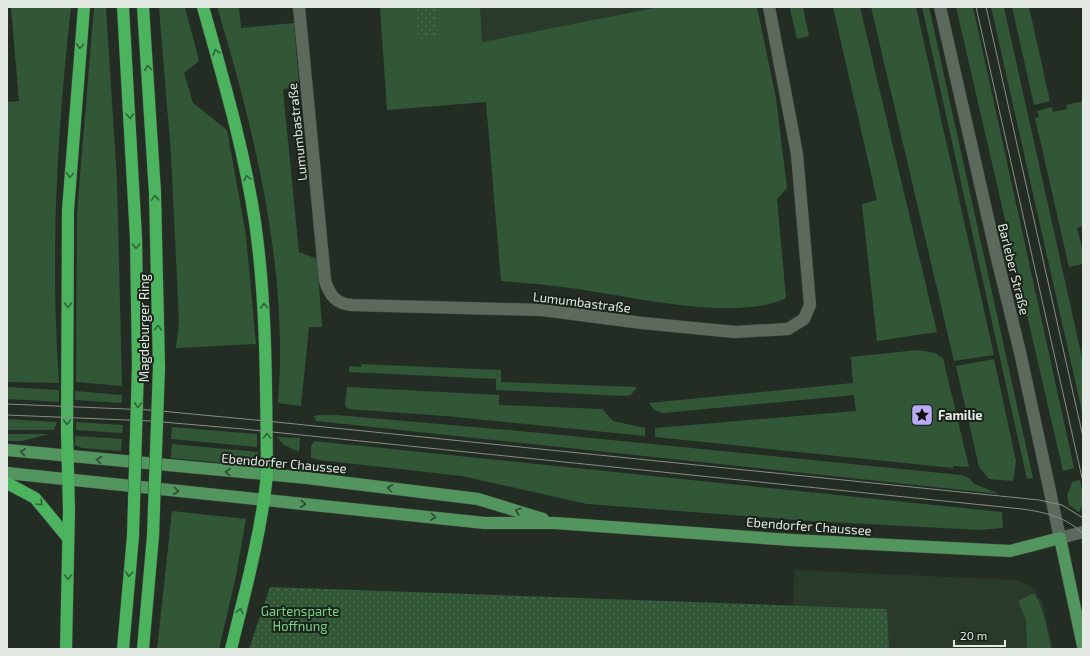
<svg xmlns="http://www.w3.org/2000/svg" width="1090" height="656" viewBox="0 0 1090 656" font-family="'Exo 2',sans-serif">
	<defs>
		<pattern id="park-dots" width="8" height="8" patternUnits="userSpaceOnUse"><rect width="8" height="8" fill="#315736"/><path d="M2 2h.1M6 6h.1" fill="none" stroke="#4f6f53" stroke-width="1.8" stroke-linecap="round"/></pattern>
	</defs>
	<rect width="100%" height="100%" fill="#232d24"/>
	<g fill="#29392a">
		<polygon points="480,7 659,7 481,42"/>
		<polygon points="794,570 1018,580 1032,588 1043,604 1053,649 889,649 887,609 793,606"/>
	</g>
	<g fill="#315736">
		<path d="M11,7H71C57,133 50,257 59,383L7,382V102L19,101Z"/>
		<polygon points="94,7 106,7 117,181 122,386 76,382 77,212"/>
		<polygon points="159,7 185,7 199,61 184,73 193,103 227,130 246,235 256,344 176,348 179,322 171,155"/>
		<path d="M217,7H239L241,28L294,23L299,84L283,90L299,252L317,259L322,327H309L301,406L278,403C289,271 255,133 217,7Z"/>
		<path d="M380,7H480L482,42L659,7H757L776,98L787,188L777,199L786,298C735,323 626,295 570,288C547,285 524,283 501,281L486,102L387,110Z"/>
		<polygon points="791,7 808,7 803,8 809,36 797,39 790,9"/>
		<polygon points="833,7 860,7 937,332 877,341 862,204 877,200"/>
		<polygon points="871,7 916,7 994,355 954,361"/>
		<polygon points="922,7 929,7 1033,478 1027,479"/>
		<polygon points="956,7 973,7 1074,468 1063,471"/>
		<polygon points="991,7 1004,7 1083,362 1083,416"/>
		<polygon points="1012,7 1029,7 1050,101 1034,105"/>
		<polygon points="1083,101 1083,226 1077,228 1083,252 1083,264 1069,267 1035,118 1039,117 1037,111 1052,107 1053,112 1067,109 1066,105"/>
		<polygon points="918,350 935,353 943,358 969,467 953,466 953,468 655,437 655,428 856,411 854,395 663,413 654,410 649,403 853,383 851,357"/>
		<polygon points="994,359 1016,461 1013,481 989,479 979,467 956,366"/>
		<polygon points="361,364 501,370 501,382 637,387 631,395 626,396 496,390 496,379 349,372 349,366 361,367"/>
		<polygon points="7,387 59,390 59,402 7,399"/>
		<polygon points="347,387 499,395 499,405 602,409 613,421 645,428 645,436 445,416 348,409 345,405"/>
		<polygon points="75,391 122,395 122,403 75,400"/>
		<polygon points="318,415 337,415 541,433 961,475 969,478 974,484 1000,494 316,421 314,416"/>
		<polygon points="7,419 57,422 54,430 7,430"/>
		<polygon points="76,422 123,425 122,433 76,430"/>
		<polygon points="172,427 257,434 257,447 171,439"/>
		<polygon points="7,434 49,434 22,441 8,441"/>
		<polygon points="75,436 122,439 121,451 82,448 75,445"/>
		<polygon points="277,437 300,438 299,452 284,445"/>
		<polygon points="314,441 1002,512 1003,528 980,530 810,521 587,504 462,476 319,460 311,458 311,446"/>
		<polygon points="172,444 258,452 258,458 252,463 244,465 171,458"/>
		<path d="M1080,480C1082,491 1086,502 1079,512L1069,505L1067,496L1072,482Z"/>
		<polygon points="172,511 246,519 236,576 219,649 157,649"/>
		<path d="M1034,593C1045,610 1047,629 1051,649H1027L1026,620L1018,601Z"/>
	</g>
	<g fill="url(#park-dots)">
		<polygon points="415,7 435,7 438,36 418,38"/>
		<polygon points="270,587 887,609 889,649 249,649"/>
	</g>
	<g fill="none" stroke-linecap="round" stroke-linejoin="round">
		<g stroke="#404841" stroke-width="13">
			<g id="minor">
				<path d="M299,7L325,280C329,295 336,304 352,305L542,310L642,323L735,332L788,329L804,319L810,305L797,154L769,7"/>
				<polyline points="940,7 996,254 1020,352 1060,538 1083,532"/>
			</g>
		</g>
		<g stroke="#404841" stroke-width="13">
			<g id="major">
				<polyline points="7,450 307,478 478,499 543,519"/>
				<polyline points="7,473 485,523 555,523 791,540 1010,551 1060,538 1083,646"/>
			</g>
		</g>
		<g stroke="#404841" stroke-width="13">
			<g id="highway">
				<polyline points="123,7 136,238 138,366"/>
				<polyline points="143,7 155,193 159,367"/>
				<path d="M203,7C223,78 244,149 255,222C267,306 266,390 267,475C261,534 245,592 231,649"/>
				<polyline points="7,483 35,498 68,538"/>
				<polyline points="66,649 69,510 67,433 68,210 84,7"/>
				<polyline points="123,649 133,536"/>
				<polyline points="143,649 153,536"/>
			</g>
		</g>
		<use href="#minor" stroke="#5c695d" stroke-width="12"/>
		<use href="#major" stroke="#52955e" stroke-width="12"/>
		<use href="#highway" stroke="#4cb35f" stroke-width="12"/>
		<g stroke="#878f88" stroke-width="1">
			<polyline points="976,7 1083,482"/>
			<polyline points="986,7 1083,437"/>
			<polyline points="7,404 150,410 266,421 1039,500 1062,505 1083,518"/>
			<path d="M7,415L151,421L243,429L1022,509C1044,512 1067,517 1083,534"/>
		</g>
		<g stroke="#404841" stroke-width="13" stroke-linecap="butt">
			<g id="highway-bridge">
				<polyline points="133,536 138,366"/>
				<polyline points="153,536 159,367"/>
			</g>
		</g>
		<use href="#highway-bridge" stroke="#4cb35f" stroke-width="12"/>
	</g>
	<defs><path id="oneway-chevron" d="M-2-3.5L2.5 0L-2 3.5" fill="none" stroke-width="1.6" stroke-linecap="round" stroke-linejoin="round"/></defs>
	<g stroke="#306439">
		<use href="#oneway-chevron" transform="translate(80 46) rotate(94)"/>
		<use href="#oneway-chevron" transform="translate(216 52) rotate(-106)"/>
		<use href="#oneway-chevron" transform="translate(148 68) rotate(-94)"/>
		<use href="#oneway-chevron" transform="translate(130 116) rotate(87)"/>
		<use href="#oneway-chevron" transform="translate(70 175) rotate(94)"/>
		<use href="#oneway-chevron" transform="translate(247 178) rotate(-102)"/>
		<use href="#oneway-chevron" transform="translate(155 198) rotate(-92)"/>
		<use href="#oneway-chevron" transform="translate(136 246) rotate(89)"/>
		<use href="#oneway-chevron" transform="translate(68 305) rotate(90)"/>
		<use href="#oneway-chevron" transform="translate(264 306) rotate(-94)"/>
		<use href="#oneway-chevron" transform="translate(158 328) rotate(-90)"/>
		<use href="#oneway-chevron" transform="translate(138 405) rotate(91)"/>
		<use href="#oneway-chevron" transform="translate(67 422) rotate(91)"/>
		<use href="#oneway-chevron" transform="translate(267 436) rotate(-90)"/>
		<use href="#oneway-chevron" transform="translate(40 503) rotate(46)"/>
		<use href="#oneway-chevron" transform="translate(129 574) rotate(95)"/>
		<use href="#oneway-chevron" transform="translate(68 577) rotate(91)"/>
		<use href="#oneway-chevron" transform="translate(240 611) rotate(-76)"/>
	</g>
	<g stroke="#2d4b32">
		<use href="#oneway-chevron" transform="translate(23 452) rotate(-174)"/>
		<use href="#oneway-chevron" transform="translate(99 460) rotate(-175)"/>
		<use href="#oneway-chevron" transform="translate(228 472) rotate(-175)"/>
		<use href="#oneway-chevron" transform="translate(390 488) rotate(-173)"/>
		<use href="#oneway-chevron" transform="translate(176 491) rotate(6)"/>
		<use href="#oneway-chevron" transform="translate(303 504) rotate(6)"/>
		<use href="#oneway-chevron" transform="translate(518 511) rotate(-163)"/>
		<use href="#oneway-chevron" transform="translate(433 517) rotate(6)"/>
	</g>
	<defs>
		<g id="sight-square" transform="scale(1.15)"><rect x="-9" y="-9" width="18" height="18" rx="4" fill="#bbaaf6" stroke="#19231a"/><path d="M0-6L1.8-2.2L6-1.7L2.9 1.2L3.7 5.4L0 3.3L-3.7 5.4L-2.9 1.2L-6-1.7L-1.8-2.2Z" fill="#111"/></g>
	</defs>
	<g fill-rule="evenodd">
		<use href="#sight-square" x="922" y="415"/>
	</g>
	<g text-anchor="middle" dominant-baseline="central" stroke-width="4" stroke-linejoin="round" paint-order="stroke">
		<g font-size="13" fill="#e3eae4" stroke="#19231a">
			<text transform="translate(297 132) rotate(-96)">Lumumbastraße</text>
			<text transform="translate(1014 269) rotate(76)">Barleber Straße</text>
			<text transform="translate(582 302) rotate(7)">Lumumbastraße</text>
			<text transform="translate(144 328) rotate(-90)">Magdeburger Ring</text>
			<text transform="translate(284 463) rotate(5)">Ebendorfer Chaussee</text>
			<text transform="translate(809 526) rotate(4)">Ebendorfer Chaussee</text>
		</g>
		<g font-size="13" font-weight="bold" fill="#e3eae4" stroke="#19231a" text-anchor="start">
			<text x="938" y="415">Familie</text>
		</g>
		<g font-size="13" fill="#7cd689" stroke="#19231a">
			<text x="300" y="611">Gartensparte<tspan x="300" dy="15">Hoffnung</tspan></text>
		</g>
	</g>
	<rect width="1090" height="656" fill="none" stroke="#e3eae4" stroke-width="16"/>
	<path d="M954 640v6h51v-6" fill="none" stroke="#e3eae4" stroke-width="2"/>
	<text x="960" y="640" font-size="12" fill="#e3eae4" stroke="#19231a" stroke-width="3" paint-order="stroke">20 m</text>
</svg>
